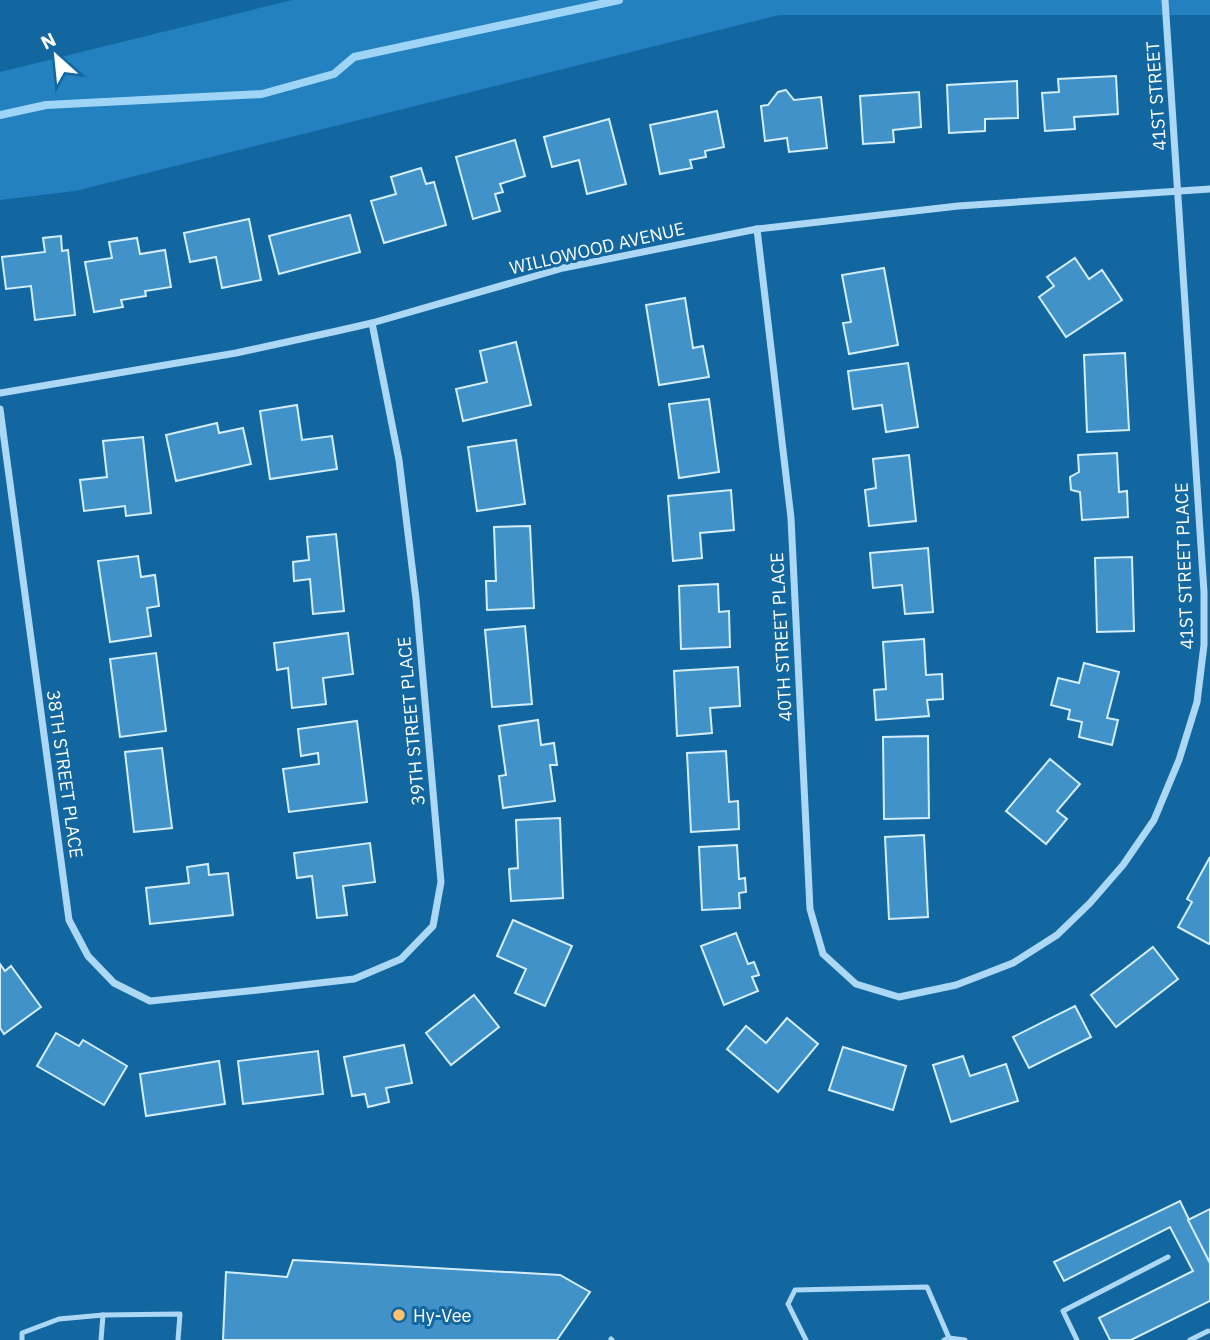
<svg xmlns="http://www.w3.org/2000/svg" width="1210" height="1340" viewBox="0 0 1210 1340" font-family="'IBM Plex Sans',sans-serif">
	<rect width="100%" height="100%" fill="#1367a1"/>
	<polygon fill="#2281be" points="292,0 1210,0 1210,15 779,15 75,191 0,200 0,72"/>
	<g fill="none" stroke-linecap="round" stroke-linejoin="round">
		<polyline stroke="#9ed5f7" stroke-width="8" points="0,115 46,105 262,94 334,74 354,57 619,0"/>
	</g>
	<g fill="#4092c9" stroke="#d5eefe" stroke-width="2">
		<polygon points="1116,76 1118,114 1074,117 1075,129 1045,131 1042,93 1059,92 1058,79"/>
		<polygon points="1017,81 1018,118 985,119 985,131 949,133 947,85"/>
		<polygon points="786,90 794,100 821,97 827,148 789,152 787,138 765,141 761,106 768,105 778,92"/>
		<polygon points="919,92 921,127 893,130 894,142 863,144 860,96"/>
		<polygon points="717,111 724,147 705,151 706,157 690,160 692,168 660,174 650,125"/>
		<polygon points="609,119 626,184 587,194 579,160 552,167 544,137"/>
		<polygon points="515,140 525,176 500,184 503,192 495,194 500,211 473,219 456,157"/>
		<polygon points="421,168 426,184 434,182 446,225 384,243 371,201 396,194 391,177"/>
		<polygon points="350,215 360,252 279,274 269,236"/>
		<polygon points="249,219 261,280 222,288 216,257 190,262 184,233"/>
		<polygon points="61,236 62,251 68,250 75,315 35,320 31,286 6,289 2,257 45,252 43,238"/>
		<polygon points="137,238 140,254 165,250 171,287 145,291 146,296 121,300 123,307 94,312 85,262 112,258 109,242"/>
		<polygon points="1075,258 1089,279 1102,270 1122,300 1066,337 1039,297 1054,286 1047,277"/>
		<polygon points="884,268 898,345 849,354 843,323 851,322 842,275"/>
		<polygon points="685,298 693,348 703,346 709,377 659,385 646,305"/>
		<polygon points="516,342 531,405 463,421 456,389 487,382 480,351"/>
		<polygon points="1125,353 1129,430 1087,432 1084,355"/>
		<polygon points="908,363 918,427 886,432 882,405 853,409 848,371"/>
		<polygon points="709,399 719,472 679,478 669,404"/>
		<polygon points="297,405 302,440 332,436 337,469 270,479 260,411"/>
		<polygon points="217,423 219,433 243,428 251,464 176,481 166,435"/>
		<polygon points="143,437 151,513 126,516 125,506 84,511 80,480 107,477 103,441"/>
		<polygon points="516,440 525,504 477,511 468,447"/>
		<polygon points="1117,453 1119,492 1127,491 1128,517 1082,520 1080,492 1071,490 1070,477 1079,472 1078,455"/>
		<polygon points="909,455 916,521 869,526 865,490 876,488 873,459"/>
		<polygon points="731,490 734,530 700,533 702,558 673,561 668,496"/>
		<polygon points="530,526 534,608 487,610 486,581 496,581 494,527"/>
		<polygon points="336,534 344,611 313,614 310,579 294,581 293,562 309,560 307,537"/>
		<polygon points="928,548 933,612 905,614 902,585 873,588 870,553"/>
		<polygon points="138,556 141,577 155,575 159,606 147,608 151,636 110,642 98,561"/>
		<polygon points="1132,557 1134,631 1097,632 1095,558"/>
		<polygon points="718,584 719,612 729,611 730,647 681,649 679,586"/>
		<polygon points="525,626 532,704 492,707 485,630"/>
		<polygon points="348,633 353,674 323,678 326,704 292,708 288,668 277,670 274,643"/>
		<polygon points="924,639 926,675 942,674 943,699 927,700 929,716 876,720 874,690 886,689 883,642"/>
		<polygon points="156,653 166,731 120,737 110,659"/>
		<polygon points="1084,663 1119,672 1107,718 1118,720 1112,745 1079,737 1082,722 1068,719 1070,710 1051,705 1058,678 1079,683"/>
		<polygon points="738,667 740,706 710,708 712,733 677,736 674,671"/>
		<polygon points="538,720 541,745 554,743 557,765 550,765 555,801 503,808 499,776 506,775 499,726"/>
		<polygon points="357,721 367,802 289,812 283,769 319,764 318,753 301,756 298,729"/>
		<polygon points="928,736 929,818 884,819 883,737"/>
		<polygon points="162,748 172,828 134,832 125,752"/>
		<polygon points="726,751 729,802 738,801 739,829 691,832 687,753"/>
		<polygon points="1050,759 1080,784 1057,811 1067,819 1046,844 1006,811"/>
		<polygon points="560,818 563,898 511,901 509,869 518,868 516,820"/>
		<polygon points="924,835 928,917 889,919 885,837"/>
		<polygon points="370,843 375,882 343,886 347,915 317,918 312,876 297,878 294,853"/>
		<polygon points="737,845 739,879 745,878 746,892 739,893 740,908 702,910 699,847"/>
		<polygon points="1210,857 1210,943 1209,944 1178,927 1192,902 1187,899"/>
		<polygon points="208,864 209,875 228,873 233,915 150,924 146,888 189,883 187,867"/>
		<polygon points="513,920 572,946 545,1006 515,993 526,969 497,956"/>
		<polygon points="736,933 748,964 754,962 759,975 752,977 758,991 724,1005 701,946"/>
		<polygon points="1153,947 1178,979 1116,1027 1091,995"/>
		<polygon points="0,964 5,971 11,966 41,1007 4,1034 0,1028"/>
		<polygon points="474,995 499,1027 451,1065 426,1033"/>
		<polygon points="1075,1006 1091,1037 1029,1068 1013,1037"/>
		<polygon points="787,1018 818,1044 778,1092 727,1049 746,1026 766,1043"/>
		<polygon points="56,1033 79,1046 83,1040 127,1066 104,1105 37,1066"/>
		<polygon points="404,1045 412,1083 386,1088 389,1102 368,1107 365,1094 352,1096 344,1057"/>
		<polygon points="843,1047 906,1066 893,1110 829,1090"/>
		<polygon points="318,1051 323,1094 243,1104 238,1061"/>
		<polygon points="963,1056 970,1076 1006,1064 1018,1101 951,1122 933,1065"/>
		<polygon points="219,1061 225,1104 146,1116 140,1074"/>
		<polygon points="1180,1201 1210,1263 1210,1301 1131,1340 1110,1340 1099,1318 1193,1271 1170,1227 1064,1281 1054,1262"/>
		<polygon points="1210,1209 1210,1263 1188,1220"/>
		<polygon points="293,1260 560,1275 590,1292 557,1340 223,1340 226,1272 287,1277"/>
	</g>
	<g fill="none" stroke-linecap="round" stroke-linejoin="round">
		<g stroke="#acd8f5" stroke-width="5">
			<polyline points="611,1339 612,1340"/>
			<polyline points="22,1340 22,1333 59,1319 103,1315 180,1314 178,1340"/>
			<polyline points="101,1340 103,1315"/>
			<polyline points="806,1340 788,1304 795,1290 927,1287 949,1338"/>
			<polyline points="944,1340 949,1338 965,1340"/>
			<polyline points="1077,1340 1063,1311 1168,1257"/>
			<polyline points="1190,1340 1208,1331"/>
		</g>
		<g stroke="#acd8f5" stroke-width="7">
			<polyline points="757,229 791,518 810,909 823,954 856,984 899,997 956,985 1013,963 1057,935 1090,903 1123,865 1154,820 1179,760 1197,702 1204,645 1204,592 1165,0"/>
			<polyline points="0,393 236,353 337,331 372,323 563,268 757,229 958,206 1210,189"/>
			<polyline points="0,409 69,920 88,956 114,983 150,1001 258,990 354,979 401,959 433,926 441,882 416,599 399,460 372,323"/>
		</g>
	</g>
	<circle fill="#ffc070" stroke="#1367a1" stroke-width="2.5" cx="399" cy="1315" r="7"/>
	<g text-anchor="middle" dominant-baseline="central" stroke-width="6" stroke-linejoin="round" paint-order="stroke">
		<g font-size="18" fill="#fff" stroke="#1367a1">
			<text transform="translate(1156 96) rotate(-94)">41ST STREET</text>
			<text transform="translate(597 248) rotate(-13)">WILLOWOOD AVENUE</text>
			<text transform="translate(1184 566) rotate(-92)">41ST STREET PLACE</text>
			<text transform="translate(781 637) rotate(-93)">40TH STREET PLACE</text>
			<text transform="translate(411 721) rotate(-95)">39TH STREET PLACE</text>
			<text transform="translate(65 774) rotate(82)">38TH STREET PLACE</text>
		</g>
		<g font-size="18" fill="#fff" stroke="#1367a1" text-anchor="start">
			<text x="413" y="1315">Hy-Vee</text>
		</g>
	</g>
	<g transform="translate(56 56) rotate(333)" stroke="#1367a1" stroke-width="5" paint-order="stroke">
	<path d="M0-5L12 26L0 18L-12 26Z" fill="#ffffff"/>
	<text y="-10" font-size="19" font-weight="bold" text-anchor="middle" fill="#ffffff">N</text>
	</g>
</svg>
